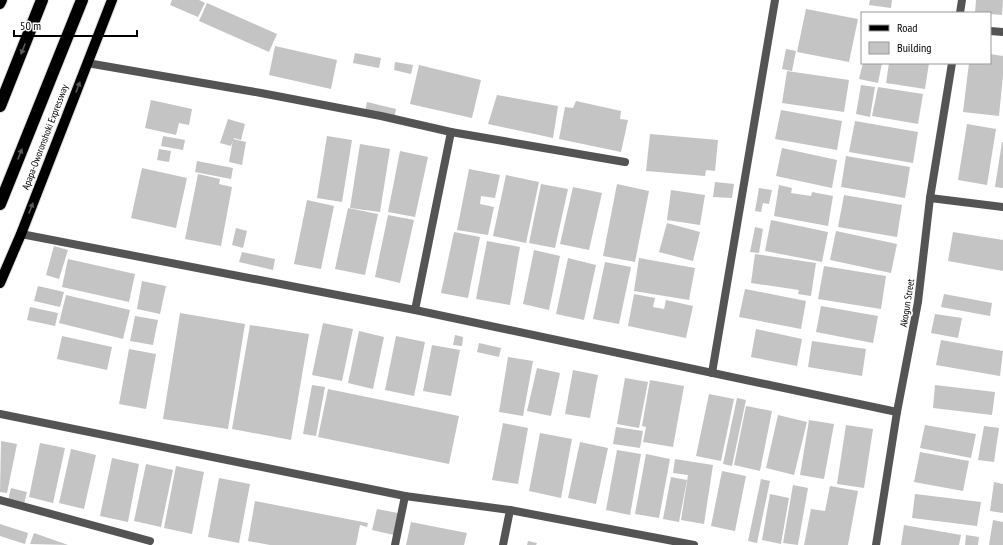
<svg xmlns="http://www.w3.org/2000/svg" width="1003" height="545" viewBox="0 0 1003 545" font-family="'PT Sans Narrow',sans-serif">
	<rect width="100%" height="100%" fill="#fff"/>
	<g fill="#c4c4c4">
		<polygon points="172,0 199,0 205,3 198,17 170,5"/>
		<polygon points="870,0 892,0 891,8 869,5"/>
		<polygon points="976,0 1003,0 1002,15 990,14 990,13 975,13"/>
		<polygon points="207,3 277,34 269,52 199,21"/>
		<polygon points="806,9 858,19 849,62 797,52"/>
		<polygon points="275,46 337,60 331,89 269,75"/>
		<polygon points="786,49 796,51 792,71 782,69"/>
		<polygon points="355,53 381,58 379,68 353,63"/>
		<polygon points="990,54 1003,56 1003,75 999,116 963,112 969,63 990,63"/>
		<polygon points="395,62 413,65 411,74 394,70"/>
		<polygon points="863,63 882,63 878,83 859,79"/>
		<polygon points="889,63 929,63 925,89 886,83"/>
		<polygon points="419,65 481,80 472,118 410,104"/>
		<polygon points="787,71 849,80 844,112 782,103"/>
		<polygon points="861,85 875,87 870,117 856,114"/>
		<polygon points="878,87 923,94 918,124 872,116"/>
		<polygon points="497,95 558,106 553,138 488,124"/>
		<polygon points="151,100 192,109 189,125 179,123 176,135 145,128"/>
		<polygon points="576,101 621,111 620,119 628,120 621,152 559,139 565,107 573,108"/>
		<polygon points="367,102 396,109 394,119 365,112"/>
		<polygon points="781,110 842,121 837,150 775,139"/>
		<polygon points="228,119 245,124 241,140 234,138 231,146 220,143"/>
		<polygon points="855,121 918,132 913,163 849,152"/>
		<polygon points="967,124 996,129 987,185 958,180"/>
		<polygon points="650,134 718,140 715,171 706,170 705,176 646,171"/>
		<polygon points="163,136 185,140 183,150 161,146"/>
		<polygon points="327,136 352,140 342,202 317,198"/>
		<polygon points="233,139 246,142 242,165 229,162"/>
		<polygon points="1002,142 1003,142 1003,188 995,187"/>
		<polygon points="360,144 390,149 380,212 350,208"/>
		<polygon points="782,148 837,160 832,188 776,176"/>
		<polygon points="159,149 171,151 169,162 157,160"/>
		<polygon points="400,151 428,157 415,217 388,212"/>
		<polygon points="846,156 910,167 905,198 841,187"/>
		<polygon points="197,161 233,168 231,179 195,172"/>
		<polygon points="142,168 187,178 176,228 131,218"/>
		<polygon points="469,169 500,175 495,198 481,196 480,204 494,207 488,235 457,230"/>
		<polygon points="198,174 220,179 219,184 232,187 221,246 185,239"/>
		<polygon points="506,175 539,182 526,243 493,236"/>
		<polygon points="715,182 734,184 732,198 713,197"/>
		<polygon points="541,184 568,189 555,248 529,243"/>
		<polygon points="617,184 649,191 635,262 603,256"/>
		<polygon points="779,185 792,188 791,193 811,196 812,192 833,196 828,226 774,216"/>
		<polygon points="573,187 602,193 589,250 560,244"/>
		<polygon points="759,188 772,190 769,204 763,203 761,212 755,211"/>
		<polygon points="671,190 705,195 700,225 667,220"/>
		<polygon points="844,195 902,205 897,237 838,227"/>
		<polygon points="307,200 334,206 321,269 294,264"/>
		<polygon points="348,208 378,214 365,275 335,269"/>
		<polygon points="388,215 414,220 400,283 375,277"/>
		<polygon points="771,220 828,232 822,262 765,251"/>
		<polygon points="667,223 700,232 693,261 659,252"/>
		<polygon points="755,227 763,229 759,253 750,252"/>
		<polygon points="236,228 247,231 243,248 232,245"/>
		<polygon points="836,231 897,244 891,273 830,260"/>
		<polygon points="454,232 480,237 468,298 441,293"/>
		<polygon points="953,232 1003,240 1003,271 948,261"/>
		<polygon points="487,241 520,247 510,305 476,299"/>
		<polygon points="54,246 68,250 59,279 46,275"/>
		<polygon points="534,250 560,256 549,310 523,304"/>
		<polygon points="242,252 275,259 273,270 239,262"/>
		<polygon points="755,254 816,263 811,296 798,294 799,290 751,283"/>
		<polygon points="568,258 596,265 584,320 556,314"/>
		<polygon points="639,258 695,268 689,300 634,291"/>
		<polygon points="68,259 135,274 129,302 62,287"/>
		<polygon points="605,262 631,267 619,324 593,319"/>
		<polygon points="824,266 886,276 881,309 818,299"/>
		<polygon points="142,281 166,286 160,314 137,309"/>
		<polygon points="38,286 64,292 60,307 34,301"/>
		<polygon points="745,289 806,301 801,329 739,317"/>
		<polygon points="634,294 655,298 653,307 664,309 666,300 693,306 686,338 628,326"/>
		<polygon points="944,294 992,303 990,316 941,307"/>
		<polygon points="66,295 130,310 123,339 59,323"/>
		<polygon points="821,306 878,316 873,343 816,332"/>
		<polygon points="30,307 58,313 55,326 27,320"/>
		<polygon points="180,313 245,324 228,429 163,419"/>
		<polygon points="935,314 962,318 958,338 931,333"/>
		<polygon points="135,316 158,320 153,345 130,341"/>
		<polygon points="323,323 353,329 342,381 312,375"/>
		<polygon points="250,325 309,334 291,440 232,429"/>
		<polygon points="756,329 802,339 797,366 751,357"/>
		<polygon points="359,331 384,337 373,389 348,383"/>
		<polygon points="455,335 463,337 462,346 453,345"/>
		<polygon points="62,336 112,347 107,370 57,359"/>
		<polygon points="396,336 425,342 414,396 385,390"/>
		<polygon points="941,340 1003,351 1000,376 936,365"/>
		<polygon points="812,341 866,349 862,376 808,367"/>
		<polygon points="479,343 501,348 499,357 477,352"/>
		<polygon points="432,345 460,350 451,396 423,391"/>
		<polygon points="129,349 156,354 146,409 119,404"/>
		<polygon points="508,357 533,361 523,416 499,412"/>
		<polygon points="537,368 560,373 551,416 527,411"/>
		<polygon points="573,370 598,375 590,418 565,414"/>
		<polygon points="625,378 648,382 639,428 617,424"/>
		<polygon points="650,380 684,386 673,447 643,442 646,427 642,426"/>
		<polygon points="312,385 325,387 316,436 303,434"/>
		<polygon points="935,385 995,392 992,415 933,408"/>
		<polygon points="328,389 459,416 449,464 318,437"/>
		<polygon points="709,394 734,399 721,461 696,456"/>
		<polygon points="737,398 746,400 732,466 723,464"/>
		<polygon points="746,406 772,411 760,471 734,465"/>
		<polygon points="778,415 807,422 794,475 766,468"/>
		<polygon points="809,420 834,424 824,479 800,475"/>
		<polygon points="503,423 528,428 518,484 492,480"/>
		<polygon points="846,425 873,429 864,488 837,484"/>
		<polygon points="925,425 976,434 971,458 920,448"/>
		<polygon points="984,426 999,428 994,462 978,460"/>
		<polygon points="616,427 643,431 640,448 613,444"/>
		<polygon points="540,433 572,439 561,498 529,491"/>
		<polygon points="1,441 17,444 7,493 0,492"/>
		<polygon points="580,442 608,448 596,504 568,498"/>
		<polygon points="40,443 65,448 53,503 29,497"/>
		<polygon points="71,449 96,455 84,509 59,503"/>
		<polygon points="617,450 641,454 630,515 606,510"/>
		<polygon points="920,452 969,461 963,491 914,482"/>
		<polygon points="646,454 670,459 659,518 635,514"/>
		<polygon points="112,458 139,464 128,522 100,516"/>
		<polygon points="675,459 713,465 704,524 681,520 688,475 673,473"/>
		<polygon points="146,464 173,470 161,527 134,521"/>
		<polygon points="176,466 204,472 192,534 164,528"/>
		<polygon points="722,471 746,476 735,531 711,526"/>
		<polygon points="671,477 687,480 679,522 663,519"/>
		<polygon points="219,478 250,484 239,543 208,537"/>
		<polygon points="761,479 770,481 757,543 748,541"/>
		<polygon points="994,482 1003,484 1003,513 990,511"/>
		<polygon points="793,485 808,488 798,545 783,543"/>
		<polygon points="830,486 858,491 848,545 804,545 811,509 825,511"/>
		<polygon points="11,488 27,492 24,504 8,501"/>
		<polygon points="770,494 789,498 781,544 762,540"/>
		<polygon points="915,494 981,502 977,526 912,518"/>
		<polygon points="255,501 368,523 367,527 360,525 356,545 270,545 248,541"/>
		<polygon points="377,509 398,513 394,535 372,530"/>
		<polygon points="993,520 1003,522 1003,545 989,545"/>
		<polygon points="411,522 467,533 464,545 406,545"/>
		<polygon points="0,524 28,533 25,544 0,536"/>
		<polygon points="904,525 961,535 959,545 901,545"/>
		<polygon points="34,533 68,545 30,544"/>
		<polygon points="966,535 979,537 978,545 965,545"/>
		<polygon points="528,541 537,543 536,545 527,545"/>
	</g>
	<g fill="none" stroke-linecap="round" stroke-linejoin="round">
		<g stroke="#dbdbdb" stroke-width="12">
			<g id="primary">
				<polyline points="0,4 2,0"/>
				<polyline points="0,283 21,234 112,0"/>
			</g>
		</g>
		<g stroke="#dbdbdb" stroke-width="14">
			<g id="highway">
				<polyline points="0,106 42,0"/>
				<polyline points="0,204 82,0"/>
			</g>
		</g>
		<polyline stroke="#545454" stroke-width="8" points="0,500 150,541"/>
		<g stroke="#545454" stroke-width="8">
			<polyline points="960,13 962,0"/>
			<polyline points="990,31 1003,32"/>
			<polyline points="87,63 261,93 381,116 451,132 625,162"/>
			<polyline points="930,198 1003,207"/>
			<polyline points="21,234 415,310 897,412"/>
			<polyline points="415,310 451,132"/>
			<polyline points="712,373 775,0"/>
			<polyline points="0,414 405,496 510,510 694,545"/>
			<polyline points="395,545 405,496"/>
			<polyline points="503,545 510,510"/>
			<polyline points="876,545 897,412 918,302 930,198 952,63"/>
		</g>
		<use href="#primary" stroke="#000" stroke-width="10"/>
		<use href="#highway" stroke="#000" stroke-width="12"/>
	</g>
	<defs><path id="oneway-solid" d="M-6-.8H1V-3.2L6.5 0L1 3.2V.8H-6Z"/></defs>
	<g fill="#595959">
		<use href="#oneway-solid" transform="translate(23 49) rotate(112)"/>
		<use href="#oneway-solid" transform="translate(78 87) rotate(-69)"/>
		<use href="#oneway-solid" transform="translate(20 154) rotate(-68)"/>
		<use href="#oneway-solid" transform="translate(31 208) rotate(-69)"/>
	</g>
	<g text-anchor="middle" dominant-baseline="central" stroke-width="3.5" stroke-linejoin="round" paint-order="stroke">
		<g font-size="10" fill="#000" stroke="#fff">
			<text transform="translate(45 137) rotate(-69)">Apapa-Oworonshoki Expressway</text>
			<text transform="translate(907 303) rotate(-81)">Akogun Street</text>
		</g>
	</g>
	<rect x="861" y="12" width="130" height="52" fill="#ffffff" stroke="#999999"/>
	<rect x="869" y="25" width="20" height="6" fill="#000000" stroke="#999999"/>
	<text x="897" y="32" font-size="12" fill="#000000">Road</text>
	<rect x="869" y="42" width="20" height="12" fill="#c4c4c4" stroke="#999999"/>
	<text x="897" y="52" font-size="12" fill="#000000">Building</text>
	<path d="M14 30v6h123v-6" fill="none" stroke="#000000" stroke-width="2"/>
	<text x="20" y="30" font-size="12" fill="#000000" stroke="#ffffff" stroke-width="3" paint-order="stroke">50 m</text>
</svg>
